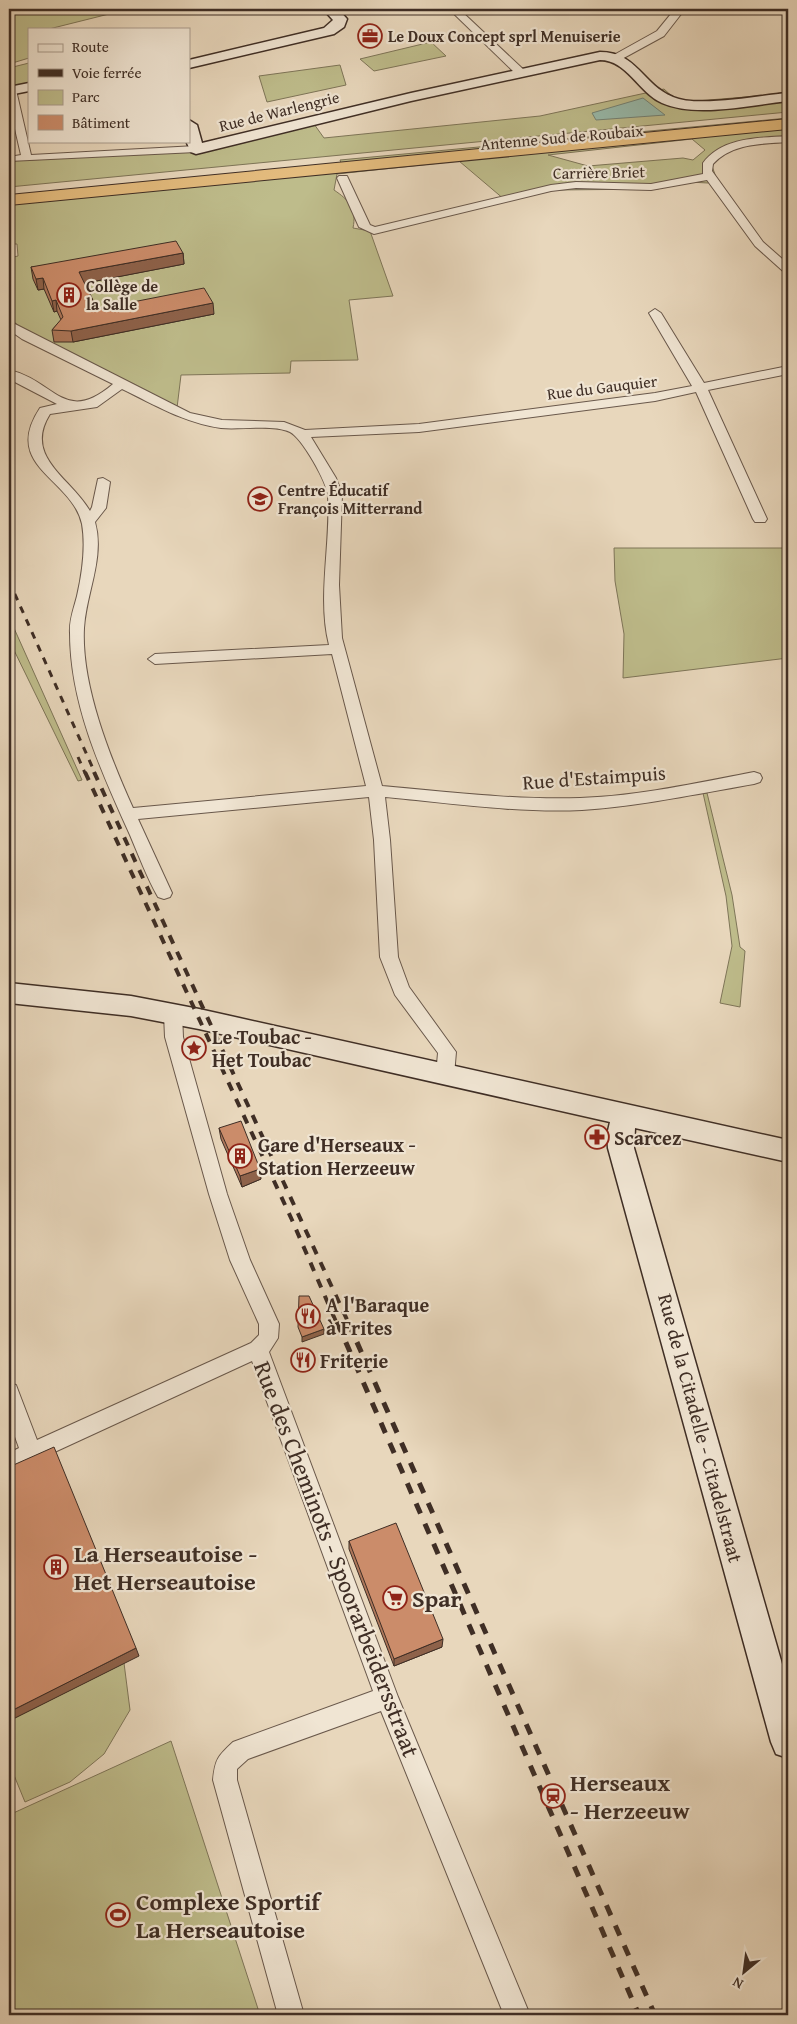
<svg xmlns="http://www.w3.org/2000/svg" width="797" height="2024" viewBox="0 0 797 2024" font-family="'Gentium Book Plus',serif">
	<rect width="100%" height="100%" fill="#e8d7bc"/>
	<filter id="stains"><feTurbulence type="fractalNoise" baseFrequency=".004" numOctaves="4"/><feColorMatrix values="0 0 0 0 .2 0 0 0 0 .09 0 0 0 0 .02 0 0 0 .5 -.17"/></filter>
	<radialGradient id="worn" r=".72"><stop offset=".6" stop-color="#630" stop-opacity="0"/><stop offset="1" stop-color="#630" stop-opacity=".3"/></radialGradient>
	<g fill="#bebc8b" stroke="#7e7558" fill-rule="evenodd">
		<polygon points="17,9 129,9 49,29 29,29 29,58 9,64 9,11"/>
		<polygon points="431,42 446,56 374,71 360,59"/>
		<polygon points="29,63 29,84 9,88 9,68"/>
		<polygon points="340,65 346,85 267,102 259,76"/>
		<polygon points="664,89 676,100 684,102 770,95 788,91 788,112 9,187 9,161 182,152 314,124 324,138 540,116"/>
		<polygon points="788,118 788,121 341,163 340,160"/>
		<path d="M788,127V141C763,143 727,142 712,166L717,180L708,183L689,182L657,189L555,190L505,200L459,161L337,174L334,190C349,200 357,209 353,228L370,231L393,296L349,300L358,360L291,361L290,373L181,375L177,408L23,329L9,318V258L18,256L17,244H9V203ZM692,139L705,150L693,160L683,158L588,166L548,155Z"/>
		<polygon points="614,548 788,548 788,658 623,678 624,634 615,581"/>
		<polygon points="9,617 82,780 78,781 9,640"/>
		<polygon points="703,793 707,793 732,895 740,947 745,951 740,1007 720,1003 732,946 726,896"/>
		<polygon points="124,1663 130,1710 104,1754 70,1782 25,1802 9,1763 9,1721"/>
		<polygon points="171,1741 260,2015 9,2015 9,1815"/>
	</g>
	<polygon fill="#98baab" stroke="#748275" points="643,98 665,115 596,120 592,113"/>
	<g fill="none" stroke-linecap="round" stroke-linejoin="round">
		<g stroke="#69584b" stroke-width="2">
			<g id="street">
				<polygon points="449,9 459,9 525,71 525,75 517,75"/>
				<polygon points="675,9 685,9 664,36 620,60 612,60 612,56 657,31"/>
				<polygon points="9,87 16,90 31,155 196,146 201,149 196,152 9,161 9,157 21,155 9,103"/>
				<path d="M788,136V142C762,144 732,143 713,164L712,171L763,242L788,264V274L784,272L755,246L707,180L651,190L576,188L551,191L374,234L359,227L337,178L339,176H347L370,225L375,227L551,185L576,182L651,184L703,174V163C722,137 758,138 788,136Z"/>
				<path d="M655,309L661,313L704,383L788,366V374L708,390L767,519L765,522H755L753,519L696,392L655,401L419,432L311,437L336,478L342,494L339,585L342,638L382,786C448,792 514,800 580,798C638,796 697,783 754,772L760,774L762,778L760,782L754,784C697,794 640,806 582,810C516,813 450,803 385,797L390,840L398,957L409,987L456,1052L454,1075L451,1080L445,1082L439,1080L436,1075L438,1053L395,995L380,957L374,840L369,797L138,819L172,893L170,897L164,899L158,897C147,878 139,856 130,835C101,771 70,704 70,633C69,620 74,608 77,596C82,574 86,547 82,524C72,478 1,467 40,408L57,404L9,379V370C55,380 64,426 113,384L22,339L9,330V321L190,413L222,420L284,422L305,430L419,424L655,393L692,386L649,313ZM122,389C155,405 185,423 221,428C241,430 273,424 290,432C302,438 327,482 328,496C331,544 317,598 329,645L155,654L148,659L155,664L332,654L366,786L133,808C110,757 81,685 84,628C86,593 105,558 95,522L106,508L110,482L103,478L98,479L92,507L90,511C70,477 23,457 50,414L97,407Z"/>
				<path d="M173,1007L179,1009L182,1014L183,1037L227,1194L250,1260L279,1324L278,1338L269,1352L398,1697L530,2015H504L381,1711L248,1759L237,1769V1780L304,2015H278L213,1780C215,1759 218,1756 233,1742L373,1691L252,1361L9,1473V1453L19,1448L9,1420V1383L16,1385L37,1440L251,1343L259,1335V1324L230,1260L209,1194L165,1037L164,1014L167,1009Z"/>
			</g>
		</g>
		<g stroke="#3f2e25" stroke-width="3">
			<g id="secondary">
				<polygon points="323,9 338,9 347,19 344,27 334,34 189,68 189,60 324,28 333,20"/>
				<path d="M600,52C637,52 643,85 673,97C698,108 760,95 788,93V101C752,105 695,118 662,103C639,93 627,60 600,60L411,101L196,154L191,152L186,141H189V120L197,125L202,143L411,93Z"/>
				<polygon points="29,83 29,91 9,95 9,87"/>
				<polygon points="9,983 131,996 199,1009 788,1140 788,1162 635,1128 634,1148 788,1685 788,1758 776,1754 771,1742 608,1148 607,1135 610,1122 199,1029 131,1016 9,1003"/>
			</g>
		</g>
		<g stroke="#3f2e25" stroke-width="2">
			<polygon id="highway" points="788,119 788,129 9,205 9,195"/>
		</g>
		<use href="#street" fill="#f0e5d3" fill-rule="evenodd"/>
		<use href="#secondary" fill="#f0e5d3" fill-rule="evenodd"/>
		<use href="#highway" fill="#e4bc7e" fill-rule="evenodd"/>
		<g stroke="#3f2e25" stroke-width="3" stroke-dasharray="7 7" stroke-linecap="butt">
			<polyline points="9,581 95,773"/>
			<polyline points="78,757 85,773"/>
		</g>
		<g stroke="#3f2e25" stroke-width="4" stroke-dasharray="9 9" stroke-linecap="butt">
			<polyline points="85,772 292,1220 337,1324"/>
			<polyline points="94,772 349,1324"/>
		</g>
		<g stroke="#3f2e25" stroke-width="5" stroke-dasharray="11 11" stroke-linecap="butt">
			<polyline points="337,1322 639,2015"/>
			<polyline points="348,1322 655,2015"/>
		</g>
	</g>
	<g fill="#af785b" stroke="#3f2e25">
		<polygon points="183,253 184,264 85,283 97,309 214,314 73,342 54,342 52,330 61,320 57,311 54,312 44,289 38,290 33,279 31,267"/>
		<polygon points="219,1128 261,1179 242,1187 221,1139"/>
		<polygon points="349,1541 442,1647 394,1666 349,1549"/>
	</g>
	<g fill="#8e624a" stroke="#3f2e25">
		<polygon points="183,253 184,264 81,284 79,272"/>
		<polygon points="43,278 44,289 38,290 36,279"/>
		<polygon points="56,300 57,311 54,312 52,301"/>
		<polygon points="213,303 214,314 73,342 71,331"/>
		<polygon points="260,1169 261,1179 242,1187 240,1176"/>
		<polygon points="324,1329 324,1334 302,1342 302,1337"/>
		<polygon points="443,1639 442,1647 394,1666 394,1659"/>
		<polygon points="136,1648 139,1656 9,1721 9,1712"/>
	</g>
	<g fill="#cb8c6a" stroke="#3f2e25">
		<polygon points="176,241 183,253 79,272 97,309 204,288 213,303 71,331 52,330 63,317 56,300 52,301 43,278 36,279 31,267"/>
		<polygon points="241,1121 260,1169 240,1176 219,1128"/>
		<polygon points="299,1296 309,1296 324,1329 302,1337 298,1327"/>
		<polygon points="54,1447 136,1648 9,1712 9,1467"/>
		<polygon points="396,1523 443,1639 394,1659 349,1541"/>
	</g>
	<defs>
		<g id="office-ring" transform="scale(1.25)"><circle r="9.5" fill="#f0e5d3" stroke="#8f2418" stroke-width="1.5"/><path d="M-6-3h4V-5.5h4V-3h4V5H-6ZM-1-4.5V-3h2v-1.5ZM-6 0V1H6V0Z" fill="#8f2418"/></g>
		<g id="building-ring" transform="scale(1.25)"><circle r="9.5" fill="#f0e5d3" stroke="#8f2418" stroke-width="1.5"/><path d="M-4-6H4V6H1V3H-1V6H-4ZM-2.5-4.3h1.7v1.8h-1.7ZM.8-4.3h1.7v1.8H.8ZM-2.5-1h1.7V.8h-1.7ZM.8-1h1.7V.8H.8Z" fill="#8f2418"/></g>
		<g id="school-ring" transform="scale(1.25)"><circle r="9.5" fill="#f0e5d3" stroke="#8f2418" stroke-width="1.5"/><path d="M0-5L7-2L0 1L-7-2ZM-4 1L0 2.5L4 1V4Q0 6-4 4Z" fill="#8f2418"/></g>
		<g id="sight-ring" transform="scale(1.25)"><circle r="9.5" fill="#f0e5d3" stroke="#8f2418" stroke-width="1.5"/><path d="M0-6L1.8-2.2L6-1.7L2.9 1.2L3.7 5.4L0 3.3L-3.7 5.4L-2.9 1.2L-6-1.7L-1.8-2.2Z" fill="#8f2418"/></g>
		<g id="pharmacy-ring" transform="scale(1.25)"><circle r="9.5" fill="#f0e5d3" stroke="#8f2418" stroke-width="1.5"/><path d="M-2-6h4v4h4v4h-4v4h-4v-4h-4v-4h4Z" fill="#8f2418"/></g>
		<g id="restaurant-ring" transform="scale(1.25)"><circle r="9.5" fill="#f0e5d3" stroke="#8f2418" stroke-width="1.5"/><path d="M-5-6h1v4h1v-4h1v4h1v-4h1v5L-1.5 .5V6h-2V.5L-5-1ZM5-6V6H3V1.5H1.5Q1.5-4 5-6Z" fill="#8f2418"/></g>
		<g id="supermarket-ring" transform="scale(1.25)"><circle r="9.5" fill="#f0e5d3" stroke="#8f2418" stroke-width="1.5"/><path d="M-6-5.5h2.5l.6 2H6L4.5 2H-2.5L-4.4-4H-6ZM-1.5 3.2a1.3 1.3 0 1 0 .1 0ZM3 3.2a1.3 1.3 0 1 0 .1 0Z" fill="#8f2418"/></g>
		<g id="station-ring" transform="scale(1.25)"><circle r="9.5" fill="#f0e5d3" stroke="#8f2418" stroke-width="1.5"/><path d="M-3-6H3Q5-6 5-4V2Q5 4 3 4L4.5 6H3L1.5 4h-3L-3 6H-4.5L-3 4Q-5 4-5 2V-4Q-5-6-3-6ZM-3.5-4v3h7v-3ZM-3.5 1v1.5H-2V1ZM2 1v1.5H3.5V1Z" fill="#8f2418"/></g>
		<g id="stadium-ring" transform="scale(1.25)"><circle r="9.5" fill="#f0e5d3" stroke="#8f2418" stroke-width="1.5"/><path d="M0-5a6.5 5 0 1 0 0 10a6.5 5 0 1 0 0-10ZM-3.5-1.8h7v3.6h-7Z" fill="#8f2418"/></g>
	</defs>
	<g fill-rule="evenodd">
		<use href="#office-ring" x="370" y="36"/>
		<use href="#building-ring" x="69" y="295"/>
		<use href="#school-ring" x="260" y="499"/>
		<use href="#sight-ring" x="194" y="1048"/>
		<use href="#pharmacy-ring" x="597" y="1137"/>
		<use href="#building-ring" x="240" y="1156"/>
		<use href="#restaurant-ring" x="308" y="1316"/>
		<use href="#restaurant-ring" x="303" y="1360"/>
		<use href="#building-ring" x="56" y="1567"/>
		<use href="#supermarket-ring" x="395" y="1598"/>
		<use href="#station-ring" x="553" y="1796"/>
		<use href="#stadium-ring" x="118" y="1915"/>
	</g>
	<g text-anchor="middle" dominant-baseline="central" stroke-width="4.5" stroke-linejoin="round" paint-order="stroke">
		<g font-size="16" font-weight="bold" fill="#3f2e25" stroke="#f0e5d3" text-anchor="start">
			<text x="388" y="36">Le Doux Concept sprl Menuiserie</text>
			<text x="86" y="286">Collège de<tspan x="86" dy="18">la Salle</tspan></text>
			<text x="278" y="490">Centre Éducatif<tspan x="278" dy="18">François Mitterrand</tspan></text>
		</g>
		<g font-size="16" fill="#3f2e25" stroke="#f0e5d3">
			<text transform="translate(279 111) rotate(-14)">Rue de Warlengrie</text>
			<text transform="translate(562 137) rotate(-5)">Antenne Sud de Roubaix</text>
			<text transform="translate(599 172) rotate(-1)">Carrière Briet</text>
			<text transform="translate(602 387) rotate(-7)">Rue du Gauquier</text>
		</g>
		<g font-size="20" fill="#3f2e25" stroke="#f0e5d3">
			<text transform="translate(594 777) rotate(-4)">Rue d'Estaimpuis</text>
			<text transform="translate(701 1428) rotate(75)">Rue de la Citadelle - Citadelstraat</text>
		</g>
		<g font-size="20" font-weight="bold" fill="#3f2e25" stroke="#f0e5d3" text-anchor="start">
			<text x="212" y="1036">Le Toubac -<tspan x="212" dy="23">Het Toubac</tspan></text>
			<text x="614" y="1137">Scarcez</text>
			<text x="258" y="1144">Gare d'Herseaux -<tspan x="258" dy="23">Station Herzeeuw</tspan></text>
			<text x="326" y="1304">A l'Baraque<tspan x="326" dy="23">à Frites</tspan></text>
			<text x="320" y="1360">Friterie</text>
		</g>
		<g font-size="24" font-weight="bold" fill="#3f2e25" stroke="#f0e5d3" text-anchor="start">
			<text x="74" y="1553">La Herseautoise -<tspan x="74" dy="28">Het Herseautoise</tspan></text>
			<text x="412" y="1598">Spar</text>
			<text x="570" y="1782">Herseaux<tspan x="570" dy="28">- Herzeeuw</tspan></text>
			<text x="136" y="1901">Complexe Sportif<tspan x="136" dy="28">La Herseautoise</tspan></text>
		</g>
		<g font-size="24" fill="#3f2e25" stroke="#f0e5d3">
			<text transform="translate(337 1559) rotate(69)">Rue des Cheminots - Spoorarbeidersstraat</text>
		</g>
	</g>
	<rect width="797" height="2024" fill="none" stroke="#e8d7bc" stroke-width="30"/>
	<rect x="10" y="10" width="777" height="2004" fill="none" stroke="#3f2e25" stroke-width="2.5"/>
	<rect x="15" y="15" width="767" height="1994" fill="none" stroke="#3f2e25"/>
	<rect x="28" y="28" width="162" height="115" fill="#f0e5d3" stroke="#a99c8d"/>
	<rect x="38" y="44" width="25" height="8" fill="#f0e5d3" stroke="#a99c8d"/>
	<text x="72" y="52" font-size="15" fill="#3f2e25">Route</text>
	<rect x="38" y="69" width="25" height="8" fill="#3f2e25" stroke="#a99c8d"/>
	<text x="72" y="78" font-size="15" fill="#3f2e25">Voie ferrée</text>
	<rect x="38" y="90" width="25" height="15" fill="#bebc8b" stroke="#a99c8d"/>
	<text x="72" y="102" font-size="15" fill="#3f2e25">Parc</text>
	<rect x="38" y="115" width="25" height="15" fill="#cb8c6a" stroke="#a99c8d"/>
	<text x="72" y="128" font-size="15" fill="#3f2e25">Bâtiment</text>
	<g transform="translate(744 1972) rotate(209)" stroke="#f0e5d3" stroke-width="4" paint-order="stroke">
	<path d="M0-4L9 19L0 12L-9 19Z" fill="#3f2e25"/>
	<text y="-8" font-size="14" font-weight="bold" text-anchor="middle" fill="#3f2e25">N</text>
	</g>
	<rect width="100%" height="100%" filter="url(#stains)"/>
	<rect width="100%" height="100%" fill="url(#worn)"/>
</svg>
